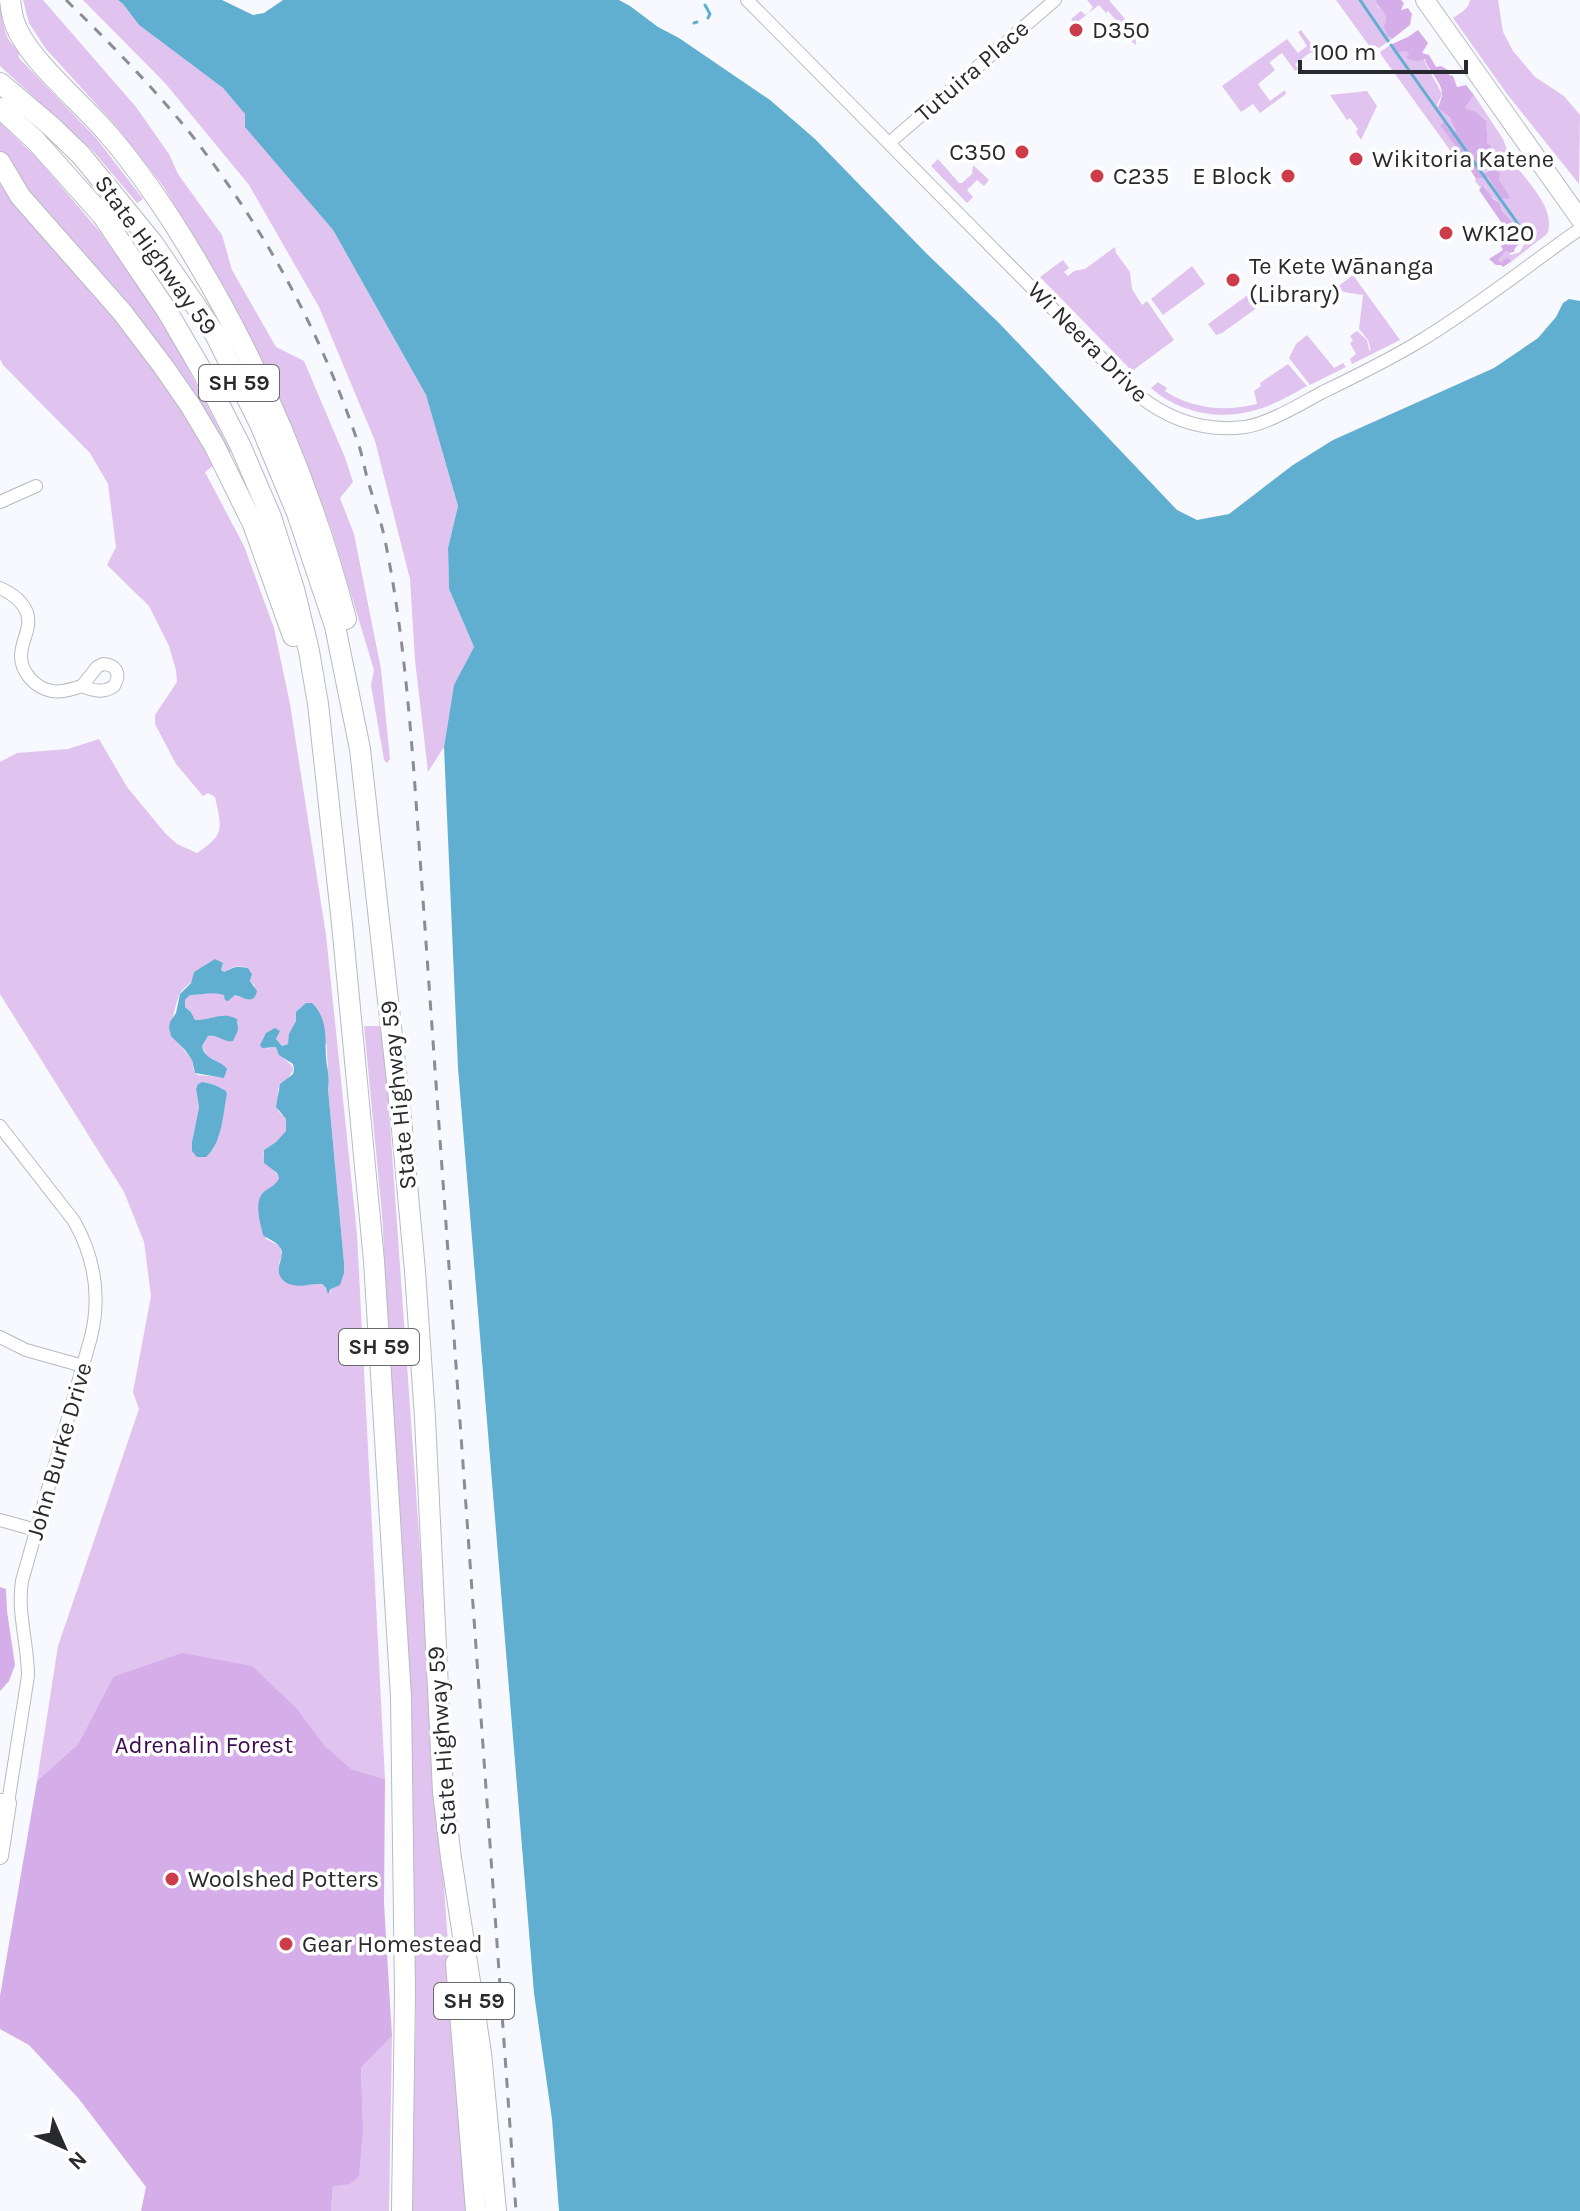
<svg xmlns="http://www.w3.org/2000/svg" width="1580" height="2211" viewBox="0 0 1580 2211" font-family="Karla,sans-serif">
	<rect width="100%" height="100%" fill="#f8f9fe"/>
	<g fill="#e1c3f0" fill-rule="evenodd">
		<polygon points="23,0 43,0 136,107 169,154 178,174 222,235 232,270 276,347 304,361 346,460 353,482 340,498 354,534 381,669 390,759 387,763 384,760 371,685 374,670 331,528 298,441 226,290 163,186 117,127 46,49 29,23"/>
		<polygon points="83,0 118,0 123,4 139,25 223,88 245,114 246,127 333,230 426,395 458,506 448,548 449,589 474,647 454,686 444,747 428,772 415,660 410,579 375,441 319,307 249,185 165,83"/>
		<polygon points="1087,0 1109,0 1135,31 1136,45 1124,35 1125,31 1108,11 1106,13 1099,5 1075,24 1071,19 1081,11 1085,15 1089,13 1093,7"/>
		<polygon points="1336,0 1375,0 1378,7 1386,13 1389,38 1392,39 1379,48 1374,45 1370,47"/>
		<path d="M1470,0H1498L1503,32L1513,51L1535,77L1564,96L1580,115L1579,184L1507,94L1453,18C1460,13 1469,9 1470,0Z"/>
		<path d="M0,10H4L5,14L2,19C4,27 6,37 11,43C16,49 19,48 19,58L96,138L143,199L137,203L94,152L0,66Z"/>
		<polygon points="1301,30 1318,53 1314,56 1311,52 1295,64 1298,69 1295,71 1282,53 1271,61 1270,63 1275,70 1258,84 1270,101 1285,90 1286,94 1260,113 1253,104 1241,112 1222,86 1287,39 1298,53 1307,46 1298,32"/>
		<path d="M1392,44V49L1406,51L1409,55L1424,58C1425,65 1438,85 1442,94L1437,105C1443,115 1454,118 1456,130L1452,133L1447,125L1442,128L1456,146L1453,149L1456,152L1459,150L1469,168L1465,171L1382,56L1380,52Z"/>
		<polygon points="1367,91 1377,106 1361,140 1356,132 1358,129 1350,118 1347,120 1330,95"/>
		<path d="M1474,95L1503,139L1510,158L1507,161L1510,165L1514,163C1527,182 1557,209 1547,234L1512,261L1507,259L1501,262L1498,260L1506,251L1511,255L1520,252L1524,245L1522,236C1514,231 1501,212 1500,203L1489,195L1485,186L1480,187L1475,181L1476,179L1488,177L1499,191V195L1510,197L1499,179V172L1489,170L1480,174L1477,168L1487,159V155L1492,147L1487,142C1488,134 1485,128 1486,119L1475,112L1465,108Z"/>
		<path d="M0,123L36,157L99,231L163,320L231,452L205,472L244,546L274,628L290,704L326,935L357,1234L385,1779L352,1771L325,1746L299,1711L113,1677L78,1744L37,1781L58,1646L139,1409L133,1392L151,1296L144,1242L124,1192L0,994V762L17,753L68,749L99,739L127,787L165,833L177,844L197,853C225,834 222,829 215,797L208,793L203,796L176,764L155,724V715L177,682L176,670L169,646L149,606L107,565L116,547L108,484L90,453L3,365L0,359ZM223,963L221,970L224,972C233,967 236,965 248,968L252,974L250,981L255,986L246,998L213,991L198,995H190L185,1000V1007L191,1012L195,1020L202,1021L214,1017L238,1022L236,1028L225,1040L218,1036H208L202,1046L207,1056L220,1063V1077L197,1075L194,1071L192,1060L170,1033C171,1025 177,998 180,994C186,983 192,987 194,972L209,964ZM296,1021L327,1045C326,1060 330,1073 328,1089L344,1263L330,1293L322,1284L291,1285L279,1263L282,1256L280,1246L266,1239L264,1192L275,1186L279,1178C273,1165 262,1168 264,1150L276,1142L286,1131V1119L278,1111V1089C307,1059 287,1072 276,1046L267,1049L279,1034L276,1039L282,1046L288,1044ZM202,1082C211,1083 218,1086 226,1091L227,1094L220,1130L213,1150L192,1142L199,1107L196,1089L198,1084Z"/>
		<polygon points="938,159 959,183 962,183 972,174 973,165 989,180 984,186 977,180 967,190 973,197 967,203 931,166"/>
		<polygon points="1115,247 1116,253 1130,272 1132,289 1142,305 1147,301 1174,340 1132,371 1040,277 1063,260 1069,268 1064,272 1068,276 1074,271 1085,269"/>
		<polygon points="1192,266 1205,284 1163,315 1151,299"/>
		<polygon points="1353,275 1400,340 1352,364 1350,359 1356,354 1350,343 1353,341 1350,336 1357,331 1367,340 1369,350 1371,351 1368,340 1359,329 1363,295 1344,292 1336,288"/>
		<polygon points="1256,289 1265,302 1222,333 1216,335 1208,324"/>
		<polygon points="1307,335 1334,368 1343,363 1346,367 1310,385 1289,358 1296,344"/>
		<path d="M1288,364L1307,386C1291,395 1274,405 1256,410C1221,421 1179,413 1151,388L1158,382L1167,388L1165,391C1193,409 1225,412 1257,404L1254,391L1261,386L1260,383Z"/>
		<polygon points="364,1026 383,1026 467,2211 411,2211 416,2012 392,1402 382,1214"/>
		<polygon points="392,2036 389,2211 331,2211 333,2186 363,2127 361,2068"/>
	</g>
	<g fill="#d5ade8">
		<path d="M1375,0H1401L1404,3L1401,10L1408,8L1412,14L1410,25L1392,39L1387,36L1384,26C1391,13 1379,11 1375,0Z"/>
		<path d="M1418,30L1428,43L1422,53L1429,55L1436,67L1441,66L1448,70L1449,75L1453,76L1457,87L1466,85L1474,95L1465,108L1476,112L1486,120C1486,128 1488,134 1487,142L1492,147L1487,155L1489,162L1477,169L1481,174L1491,170L1500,172L1499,179L1510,197L1508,199L1501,198C1497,191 1493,184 1488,177L1476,179L1457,148L1442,128L1440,125L1444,123L1452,133L1456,130L1450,118L1438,108C1439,104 1441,100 1442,95C1443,82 1427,70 1425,59C1419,61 1411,62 1406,57L1409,55L1406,51L1399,52L1392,49V44L1408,37Z"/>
		<path d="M1483,185L1493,199L1500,203C1501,213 1507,216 1513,224C1517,229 1519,235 1523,240L1515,248L1514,252L1509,253L1506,251L1498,260L1501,262L1507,258L1512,261L1503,267L1501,265H1496L1489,259L1503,250L1501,246L1512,238L1479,190Z"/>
		<polygon points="0,1587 6,1589 7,1611 15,1665 9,1681 0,1691"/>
		<polygon points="182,1653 252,1666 299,1711 325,1746 352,1770 385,1779 384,1903 392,2036 361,2068 363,2127 359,2176 350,2184 333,2186 331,2211 141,2211 146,2187 79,2099 29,2045 0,2029 0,1996 37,1781 78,1744 113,1677"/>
	</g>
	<g fill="#60afd1">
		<polygon points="118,0 222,0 253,15 264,13 283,0 619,0 630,6 658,27 679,38 770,100 815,139 927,254 1000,324 1177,510 1197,520 1229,514 1293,465 1333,440 1494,368 1538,338 1556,317 1563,303 1569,299 1580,301 1580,2211 559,2211 552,2119 534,1993 458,1068 444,747 454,685 474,647 449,589 448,548 458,506 426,395 333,230 245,127 245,114 223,88 139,25 123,4"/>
		<path d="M215,959L223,963L221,970L224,972C235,967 234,966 248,968L252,974L250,981L257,991C254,1005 245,998 235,995L228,1001L225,1000L224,995C212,991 202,995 190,995L185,1000V1007L191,1012L195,1020C209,1021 222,1011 237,1019L238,1030L233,1041C224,1043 218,1034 208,1036L202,1046C205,1061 220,1059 227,1069L224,1078L195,1073L192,1060L185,1050L171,1036L169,1028L170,1022L176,1013L180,994L191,983L194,972Z"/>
		<path d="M306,1003H312C328,1019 325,1037 326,1057C327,1070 330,1074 328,1089L344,1263V1273L340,1285L331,1289L328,1294L326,1288L322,1284C309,1283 289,1292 280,1276C275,1266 287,1254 279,1246C275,1241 268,1239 263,1235C260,1222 253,1200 265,1191C272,1186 275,1186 279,1178L277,1173L264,1163V1150L276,1142L286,1131V1119L276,1107L280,1084L293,1074L294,1069L293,1064L279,1055L276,1047L262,1048L260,1045L266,1033L275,1028L280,1031L276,1039L282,1046L288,1044L289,1034L296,1021V1012Z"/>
		<path d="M202,1082C211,1083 218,1086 226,1091L227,1094C223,1113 222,1144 206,1157H197L192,1151V1142L199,1107L196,1089L198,1084Z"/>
	</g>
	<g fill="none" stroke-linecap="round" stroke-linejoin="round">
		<g stroke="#60afd1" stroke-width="3">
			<polyline points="1360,0 1388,41"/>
			<polyline points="705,5 710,14 708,18"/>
			<polyline points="694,23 697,22"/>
			<polyline points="1391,45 1523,231"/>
		</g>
		<g stroke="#b7bac1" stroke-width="14">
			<g id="minor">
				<path d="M747,0L1138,395C1169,420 1205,432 1245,427C1268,424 1302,403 1323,392C1356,376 1389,360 1420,341C1476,307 1527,266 1580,229"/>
				<polyline points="889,143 1055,0"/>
				<polyline points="0,502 36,486"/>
				<path d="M0,588C11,593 23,601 27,613C32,628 21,641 21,656C21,672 35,688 52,691C61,693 73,689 82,686"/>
				<path d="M103,664C117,665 121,674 114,686C105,693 93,691 82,686L97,667Z"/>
				<path d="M0,1126L74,1221C95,1258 101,1296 91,1337L22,1581C17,1613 28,1644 28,1676L8,1803"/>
				<polyline points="0,1337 26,1350 83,1366"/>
				<polyline points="0,1520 36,1530"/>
			</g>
		</g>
		<g stroke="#b7bac1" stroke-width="18">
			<polyline id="tertiary" points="0,1802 8,1803 0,1856"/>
		</g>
		<g stroke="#b7bac1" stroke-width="20">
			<polyline id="secondary" points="1425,0 1580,219"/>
		</g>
		<g stroke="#b7bac1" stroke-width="22">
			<g id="primary">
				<path d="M10,0C11,8 12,17 15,24C28,60 83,104 109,135C133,163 154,193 174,224C251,345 310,480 346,619"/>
				<polyline points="0,83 52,127 81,155 152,242 215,334 260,424 297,513 335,626 360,749 400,1108 415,1271 425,1418 443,1792 451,1858 481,2053 496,2211"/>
				<polyline points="0,108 35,140 102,215 167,311 202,371 240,445 271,517 294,589 309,651 318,704 342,924 374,1261 401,1697 405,1993 402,2211"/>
				<polyline points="0,162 20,196 122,312 163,366 190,405 214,445 253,524 293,636"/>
				<polyline points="456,1963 476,2211"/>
			</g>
		</g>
		<use href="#minor" stroke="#fff" stroke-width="12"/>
		<use href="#tertiary" stroke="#fff" stroke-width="16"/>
		<use href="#secondary" stroke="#fff" stroke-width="18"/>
		<use href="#primary" stroke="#fff" stroke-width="20"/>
		<path stroke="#8c8d91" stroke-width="3" stroke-dasharray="10 10" stroke-linecap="butt" d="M66,0C109,42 152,86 190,133C263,226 319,328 357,440C362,453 364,467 368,481C374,502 382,523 386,545C401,620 408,696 414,773L516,2211"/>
	</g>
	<g fill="#cc3c4b" stroke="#fff" stroke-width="3">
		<circle cx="1076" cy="30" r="8"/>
		<circle cx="1022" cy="152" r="8"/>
		<circle cx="1356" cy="159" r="8"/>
		<circle cx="1097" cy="176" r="8"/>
		<circle cx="1288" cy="176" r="8"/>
		<circle cx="1446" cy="233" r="8"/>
		<circle cx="1233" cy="280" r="8"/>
		<circle cx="172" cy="1879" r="8"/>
		<circle cx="286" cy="1944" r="8"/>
	</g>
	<g text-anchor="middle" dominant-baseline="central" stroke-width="7" stroke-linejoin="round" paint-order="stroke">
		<g fill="#fff" stroke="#696a6c" stroke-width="2">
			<rect x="199" y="365" width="80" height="36" rx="6"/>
			<rect x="339" y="1329" width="80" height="36" rx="6"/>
			<rect x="434" y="1983" width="80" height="36" rx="6"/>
		</g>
		<g font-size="22" font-weight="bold" fill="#292a2d">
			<text x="239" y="383">SH 59</text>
			<text x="379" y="1347">SH 59</text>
			<text x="474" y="2001">SH 59</text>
		</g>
		<g font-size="24" fill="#292a2d" stroke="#fff" text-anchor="start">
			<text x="1092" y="30">D350</text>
			<text x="1006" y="152" text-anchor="end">C350</text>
			<text x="1372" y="159">Wikitoria Katene</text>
			<text x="1113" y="176">C235</text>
			<text x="1272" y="176" text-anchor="end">E Block</text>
			<text x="1462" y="233">WK120</text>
			<text x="1249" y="266">Te Kete Wānanga<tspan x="1249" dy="28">(Library)</tspan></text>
			<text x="188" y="1879">Woolshed Potters</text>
			<text x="302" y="1944">Gear Homestead</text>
		</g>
		<g font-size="24" fill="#292a2d" stroke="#fff">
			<text transform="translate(972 71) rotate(-41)">Tutuira Place</text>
			<text transform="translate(156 255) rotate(54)">State Highway 59</text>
			<text transform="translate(1088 342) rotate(45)">Wi Neera Drive</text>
			<text transform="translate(398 1095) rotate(-96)">State Highway 59</text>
			<text transform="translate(59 1451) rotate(-74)">John Burke Drive</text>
			<text transform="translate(442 1741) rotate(-94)">State Highway 59</text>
		</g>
		<g font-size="24" fill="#3f0c52" stroke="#fff">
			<text x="204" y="1745">Adrenalin Forest</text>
		</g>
	</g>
	<g transform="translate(64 2147) rotate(135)" stroke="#ffffff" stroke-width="6" paint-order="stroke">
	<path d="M0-6L14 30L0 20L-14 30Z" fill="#292a2d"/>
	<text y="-12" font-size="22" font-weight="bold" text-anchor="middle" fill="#292a2d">N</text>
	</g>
	<path d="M1300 60v12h166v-12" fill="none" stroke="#292a2d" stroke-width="4"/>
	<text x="1312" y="60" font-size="24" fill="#292a2d" stroke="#ffffff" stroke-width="6" paint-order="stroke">100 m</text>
</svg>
